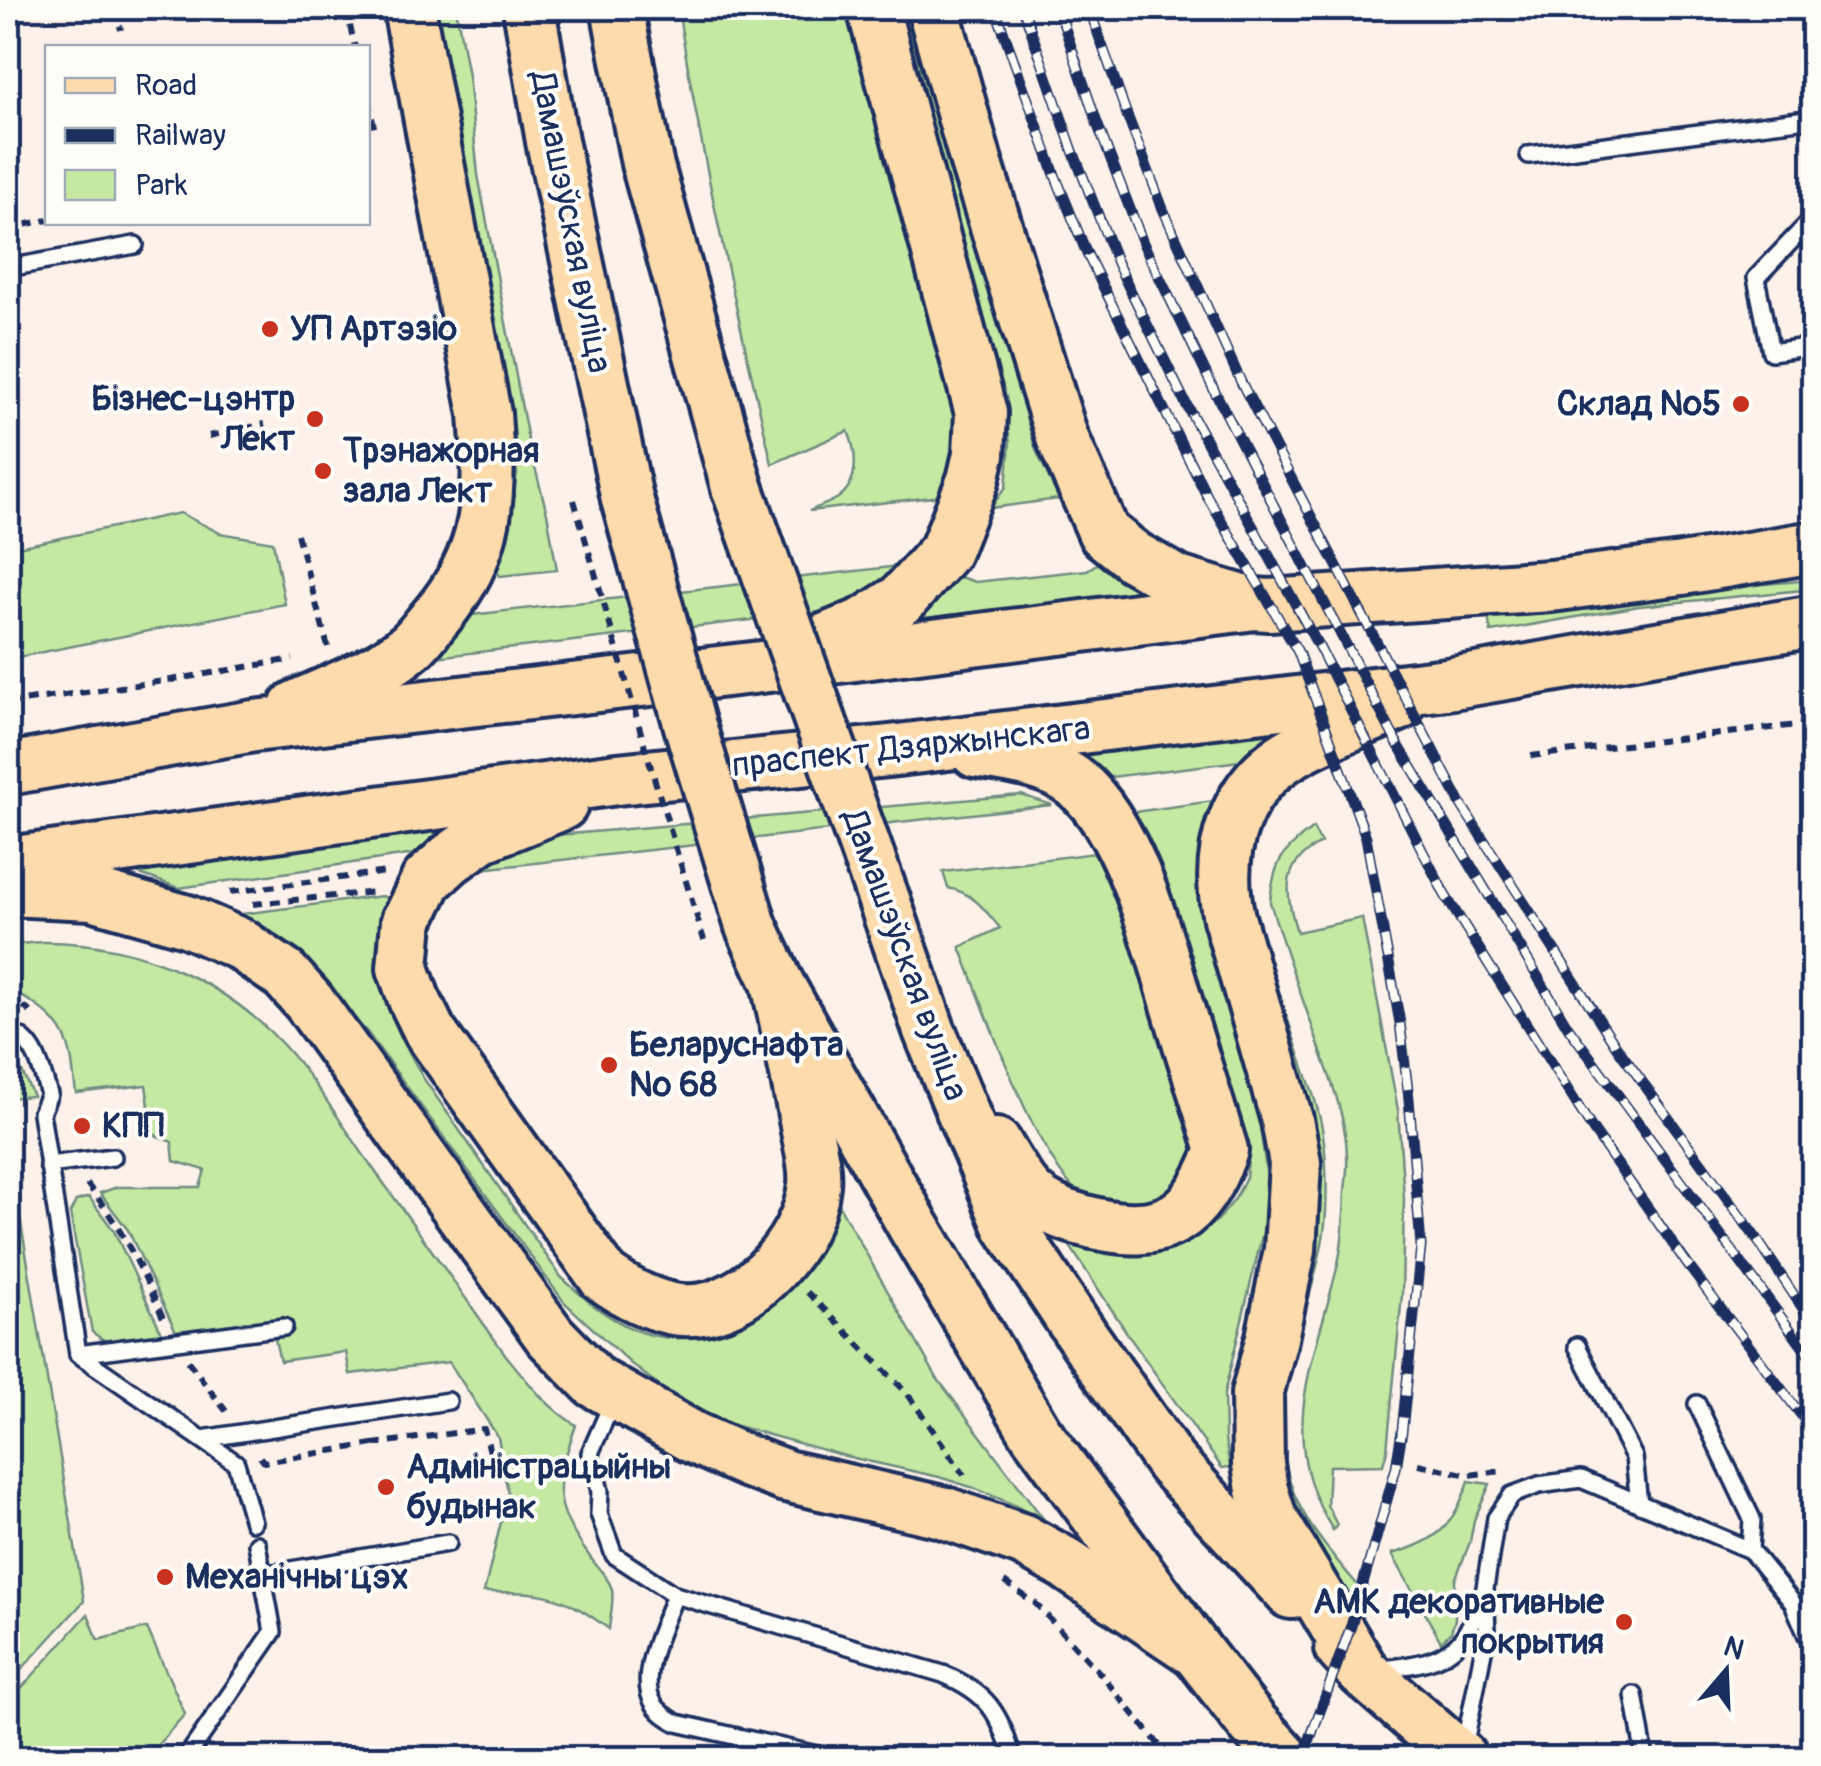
<svg xmlns="http://www.w3.org/2000/svg" width="1821" height="1766" viewBox="0 0 1821 1766" font-family="Pangolin,sans-serif">
	<rect width="100%" height="100%" fill="#fdf1e9"/>
	<filter id="ink" filterUnits="userSpaceOnUse"><feTurbulence type="fractalNoise" baseFrequency=".01" numOctaves="2"/><feDisplacementMap in="SourceGraphic" scale="20" xChannelSelector="R" yChannelSelector="G"/><feConvolveMatrix kernelMatrix="1 2 1 2 8 2 1 2 1" color-interpolation-filters="sRGB"/></filter>
	<g filter="url(#ink)">
		<g fill="#c5e9a3" stroke="#708c80" stroke-width="2.5">
			<polygon points="435,8 456,8 468,76 478,175 529,445 547,513 557,570 500,576 495,569 504,543 517,474 514,430"/>
			<path d="M678,8H852L966,416L950,495L809,511C818,507 830,503 838,498C860,482 857,452 848,431L772,464C737,313 702,161 678,8Z"/>
			<polygon points="892,8 907,8 1036,450 1059,499 990,508 1006,487 1010,443 1002,384"/>
			<polygon points="180,513 220,533 273,542 285,604 8,659 8,549"/>
			<polygon points="1100,562 1157,595 908,625 960,577 975,582 1087,570"/>
			<polygon points="917,564 862,607 428,658 463,616"/>
			<polygon points="1813,580 1813,589 1639,606 1491,632 1486,607"/>
			<polygon points="1277,726 1281,733 1248,760 1095,779 1049,755"/>
			<polygon points="1021,795 1052,805 445,873 511,839"/>
			<polygon points="1213,801 1205,819 1200,841 1198,872 1203,919 1260,1126 1267,1178 1267,1215 1224,1394 1225,1439 1230,1467 1222,1468 1133,1342 1066,1240 1099,1250 1124,1254 1172,1249 1218,1220 1235,1199 1246,1177 1249,1151 1215,1034 1127,813"/>
			<path d="M1247,819L1259,828C1254,845 1250,862 1249,880C1249,902 1259,925 1265,946C1276,982 1287,1018 1299,1054C1308,1080 1319,1107 1323,1134C1327,1161 1328,1205 1324,1232C1313,1306 1272,1387 1285,1462C1294,1516 1332,1554 1366,1595L1360,1604L1310,1550L1271,1458L1297,1285L1243,931Z"/>
			<polygon points="444,827 415,854 179,888 126,869"/>
			<path d="M1313,828L1321,843C1280,864 1285,894 1297,932L1362,918L1398,1110L1404,1199L1402,1295L1387,1450L1383,1465L1329,1466L1327,1505L1337,1525L1333,1530C1274,1437 1314,1364 1337,1268C1343,1243 1344,1218 1345,1192C1346,1180 1348,1167 1347,1155C1346,1119 1333,1086 1321,1052C1304,1002 1285,952 1270,902C1274,862 1281,852 1313,828Z"/>
			<path d="M1095,853L1141,963L1201,1164L1149,1210C1134,1208 1100,1208 1088,1201C1038,1169 984,1006 960,947L1000,928C984,909 974,893 948,888L943,872Z"/>
			<path d="M382,896L389,899L380,929L377,962L387,1003L401,1038L424,1079L561,1277C587,1301 615,1326 651,1335C713,1350 786,1309 815,1255C824,1237 828,1215 833,1195L937,1378L1042,1517L974,1488L939,1477L845,1456L737,1426L696,1411L666,1391L630,1363L564,1302L367,1032L297,954L241,914Z"/>
			<path d="M42,942C140,941 235,984 297,1061C324,1094 347,1132 372,1167C417,1229 461,1292 505,1354C527,1381 546,1407 576,1425C555,1486 550,1502 590,1557C596,1566 610,1579 612,1590C614,1601 610,1618 609,1629C559,1592 545,1592 484,1592L508,1493L498,1437L449,1362L350,1374L346,1352L280,1361L274,1335L181,1342L128,1230L100,1193L117,1187H200L205,1170L174,1161L172,1142L153,1134L146,1085L76,1093C70,1052 73,1032 37,1006C28,999 18,994 8,991V945Z"/>
			<polygon points="8,1058 19,1065 33,1096 8,1098"/>
			<polygon points="8,1145 84,1601 8,1684"/>
			<path d="M89,1197L114,1231L167,1344C133,1347 121,1354 92,1332L70,1213L76,1201Z"/>
			<path d="M1469,1481L1490,1484L1474,1520L1470,1542L1455,1580V1619L1451,1632L1441,1642L1392,1554C1439,1541 1453,1526 1469,1481Z"/>
			<polygon points="88,1614 98,1640 147,1628 185,1714 146,1758 8,1758 8,1703"/>
		</g>
		<g fill="none" stroke-linecap="round" stroke-linejoin="round">
			<g stroke="#1b2f5e" stroke-width="22">
				<g id="lane">
					<polyline points="1529,155 1814,118"/>
					<polyline points="1814,217 1756,278 1771,352 1814,346"/>
					<polyline points="8,268 135,245"/>
					<path d="M8,1032C36,1038 41,1070 49,1094L41,1113L78,1354L236,1463L253,1522"/>
					<polyline points="48,1165 113,1157"/>
					<polyline points="1577,1346 1634,1457 1639,1504"/>
					<polyline points="78,1354 284,1327"/>
					<path d="M614,1399L590,1453L600,1491L599,1514L614,1555L675,1595L943,1674C988,1693 999,1712 1013,1758"/>
					<polyline points="1697,1404 1752,1519 1750,1550"/>
					<polyline points="202,1439 448,1401"/>
					<polyline points="262,1575 448,1543"/>
					<path d="M675,1595C665,1622 637,1675 653,1702C658,1712 668,1718 677,1723L830,1758"/>
					<path d="M1376,1670C1408,1665 1444,1665 1464,1636C1473,1623 1478,1606 1484,1591"/>
					<polyline points="1634,1695 1645,1758"/>
					<polyline points="1464,1748 1487,1631 1485,1588 1496,1518 1512,1495 1539,1485 1581,1479 1750,1550 1793,1603 1814,1652"/>
					<polyline points="186,1758 273,1632 257,1544"/>
					<polyline points="1812,1758 1814,1753"/>
				</g>
			</g>
			<g stroke="#1b2f5e" stroke-width="58">
				<g id="primary">
					<polyline points="529,8 552,141 627,499"/>
					<polyline points="617,8 647,163 737,487"/>
					<polyline points="933,8 976,162 1062,437 1104,533 1134,557 1178,582 1236,599"/>
					<polyline points="812,645 865,623 902,599 945,551 973,480 979,454 981,413 873,8"/>
					<path d="M295,707C333,689 379,674 411,646C420,638 428,626 436,617C491,552 491,494 485,414L409,8"/>
					<path d="M976,752C1009,757 1051,762 1077,784C1131,830 1159,945 1179,1011C1193,1058 1208,1104 1222,1150C1197,1217 1166,1240 1093,1223C1073,1218 1047,1211 1031,1195C1018,1183 1005,1159 996,1144"/>
					<polyline points="8,769 254,726 761,667 1255,604 1269,605 1551,586 1682,569 1814,547"/>
					<path d="M562,804L481,837L450,859L427,880L407,921L403,968L414,999L430,1032L604,1277C625,1292 647,1304 673,1309C739,1321 808,1247 814,1185C816,1165 809,1144 806,1125C797,1077 787,1029 777,982"/>
					<polyline points="8,863 617,779 889,751 1447,684 1814,621"/>
					<polyline points="8,890 92,894 187,921 240,944 285,975 309,1002 550,1336 595,1382 692,1437 746,1461 786,1476 942,1512 1023,1540 1063,1562 1197,1652"/>
					<polyline points="885,903 929,1030 1009,1225 1083,1337 1171,1463 1291,1593"/>
					<polyline points="751,926 777,982 914,1227 1036,1433 1197,1652 1253,1724 1284,1758"/>
					<polyline points="1341,1648 1363,1672 1461,1758"/>
					<path d="M1363,1672L1271,1518L1262,1490L1258,1464L1257,1394L1272,1338L1290,1250L1295,1163L1287,1120L1229,918C1214,852 1234,784 1297,750C1329,732 1365,720 1398,705"/>
				</g>
			</g>
			<g stroke="#1b2f5e" stroke-width="6" stroke-dasharray="10 8" stroke-linecap="butt">
				<polyline points="116,8 121,30"/>
				<polyline points="346,8 355,48"/>
				<polyline points="368,100 375,131"/>
				<polyline points="8,228 48,220"/>
				<polyline points="209,436 265,424"/>
				<polyline points="297,534 328,647"/>
				<polyline points="8,703 171,680 293,659"/>
				<polyline points="1531,756 1814,723"/>
				<polyline points="230,892 386,872"/>
				<polyline points="253,904 375,892"/>
				<polyline points="8,998 17,1000 30,1012"/>
				<path d="M87,1184C122,1228 142,1269 164,1320"/>
				<polyline points="807,1292 907,1393 964,1475"/>
				<polyline points="188,1361 226,1411"/>
				<polyline points="373,1444 484,1429 490,1452 482,1452"/>
				<polyline points="260,1457 264,1462 373,1444 374,1453"/>
				<polyline points="1418,1464 1468,1475 1502,1471"/>
				<polyline points="1004,1582 1035,1603 1098,1671 1170,1758"/>
			</g>
			<use href="#lane" stroke="#fdfcf7" stroke-width="15"/>
			<use href="#primary" stroke="#fedbac" stroke-width="50"/>
			<g stroke="#1b2f5e" stroke-width="11">
				<g id="rail">
					<polyline points="995,8 1055,175 1087,254 1207,496 1298,652 1366,837 1400,1023 1409,1099 1421,1246 1402,1431 1396,1468 1351,1626 1303,1758"/>
					<polyline points="1023,8 1073,151 1117,263 1187,406 1320,649 1445,895 1593,1130 1690,1268 1814,1432"/>
					<polyline points="1058,8 1097,123 1143,243 1216,394 1396,741 1568,1027 1814,1362"/>
					<polyline points="1089,8 1127,115 1163,209 1241,382 1462,806 1616,1046 1756,1238 1814,1325"/>
				</g>
			</g>
			<use href="#rail" stroke="#fdfcf7" stroke-width="8" stroke-dasharray="22" stroke-linecap="butt"/>
			<g stroke="#1b2f5e" stroke-width="58" stroke-linecap="butt">
				<g id="primary-bridge">
					<polyline points="737,487 885,903"/>
					<polyline points="627,499 690,726 751,926"/>
				</g>
			</g>
			<polyline stroke="#1b2f5e" stroke-width="6" stroke-dasharray="10 8" stroke-linecap="butt" points="574,500 652,771 704,940"/>
			<use href="#primary-bridge" stroke="#fedbac" stroke-width="50"/>
		</g>
	</g>
	<g fill="#c8321e" stroke="#fdfcf7" stroke-width="4">
		<circle cx="270" cy="329" r="10"/>
		<circle cx="1741" cy="404" r="10"/>
		<circle cx="315" cy="419" r="10"/>
		<circle cx="323" cy="471" r="10"/>
		<circle cx="609" cy="1065" r="10"/>
		<circle cx="82" cy="1126" r="10"/>
		<circle cx="386" cy="1487" r="10"/>
		<circle cx="165" cy="1577" r="10"/>
		<circle cx="1624" cy="1622" r="10"/>
	</g>
	<g text-anchor="middle" dominant-baseline="central" stroke-width="8" stroke-linejoin="round" paint-order="stroke">
		<g font-size="35" fill="#1b2f5e" stroke="#fdfcf7">
			<text transform="translate(571 222) rotate(79)">Дамашэўская вуліца</text>
			<text transform="translate(911 747) rotate(-6)">праспект Дзяржынскага</text>
			<text transform="translate(905 955) rotate(70)">Дамашэўская вуліца</text>
		</g>
		<g font-size="35" font-weight="bold" fill="#1b2f5e" stroke="#fdfcf7" text-anchor="start">
			<text x="290" y="329">УП Артэзіо</text>
			<text x="295" y="399" text-anchor="end">Бізнес-цэнтр<tspan x="295" dy="40">Лект</tspan></text>
			<text x="1721" y="404" text-anchor="end">Склад №5</text>
			<text x="343" y="451">Трэнажорная<tspan x="343" dy="40">зала Лект</tspan></text>
			<text x="629" y="1045">Беларуснафта<tspan x="629" dy="40">№ 68</tspan></text>
			<text x="102" y="1126">КПП</text>
			<text x="406" y="1467">Адміністрацыйны<tspan x="406" dy="40">будынак</tspan></text>
			<text x="185" y="1577">Механічны цэх</text>
			<text x="1604" y="1602" text-anchor="end">АМК декоративные<tspan x="1604" dy="40">покрытия</tspan></text>
		</g>
	</g>
	<rect width="1821" height="1766" fill="none" stroke="#fdfcf7" stroke-width="40"/>
	<rect x="20" y="20" width="1781" height="1726" fill="none" stroke="#1b2f5e" stroke-width="4" filter="url(#ink)"/>
	<rect x="45" y="45" width="325" height="180" fill="#fdfcf7" stroke="#a3aaba" stroke-width="2.5"/>
	<rect x="65" y="78" width="50" height="15" fill="#fedbac" stroke="#a3aaba" stroke-width="2.5"/>
	<text x="135" y="95" font-size="30" fill="#1b2f5e">Road</text>
	<rect x="65" y="128" width="50" height="15" fill="#1b2f5e" stroke="#a3aaba" stroke-width="2.5"/>
	<text x="135" y="145" font-size="30" fill="#1b2f5e">Railway</text>
	<rect x="65" y="170" width="50" height="30" fill="#c5e9a3" stroke="#a3aaba" stroke-width="2.5"/>
	<text x="135" y="195" font-size="30" fill="#1b2f5e">Park</text>
	<g transform="translate(1726 1671) rotate(19)" stroke="#fdfcf7" stroke-width="8" paint-order="stroke">
	<path d="M0-8L18 38L0 25L-18 38Z" fill="#1b2f5e"/>
	<text y="-15" font-size="28" font-weight="bold" text-anchor="middle" fill="#1b2f5e">N</text>
	</g>
</svg>
